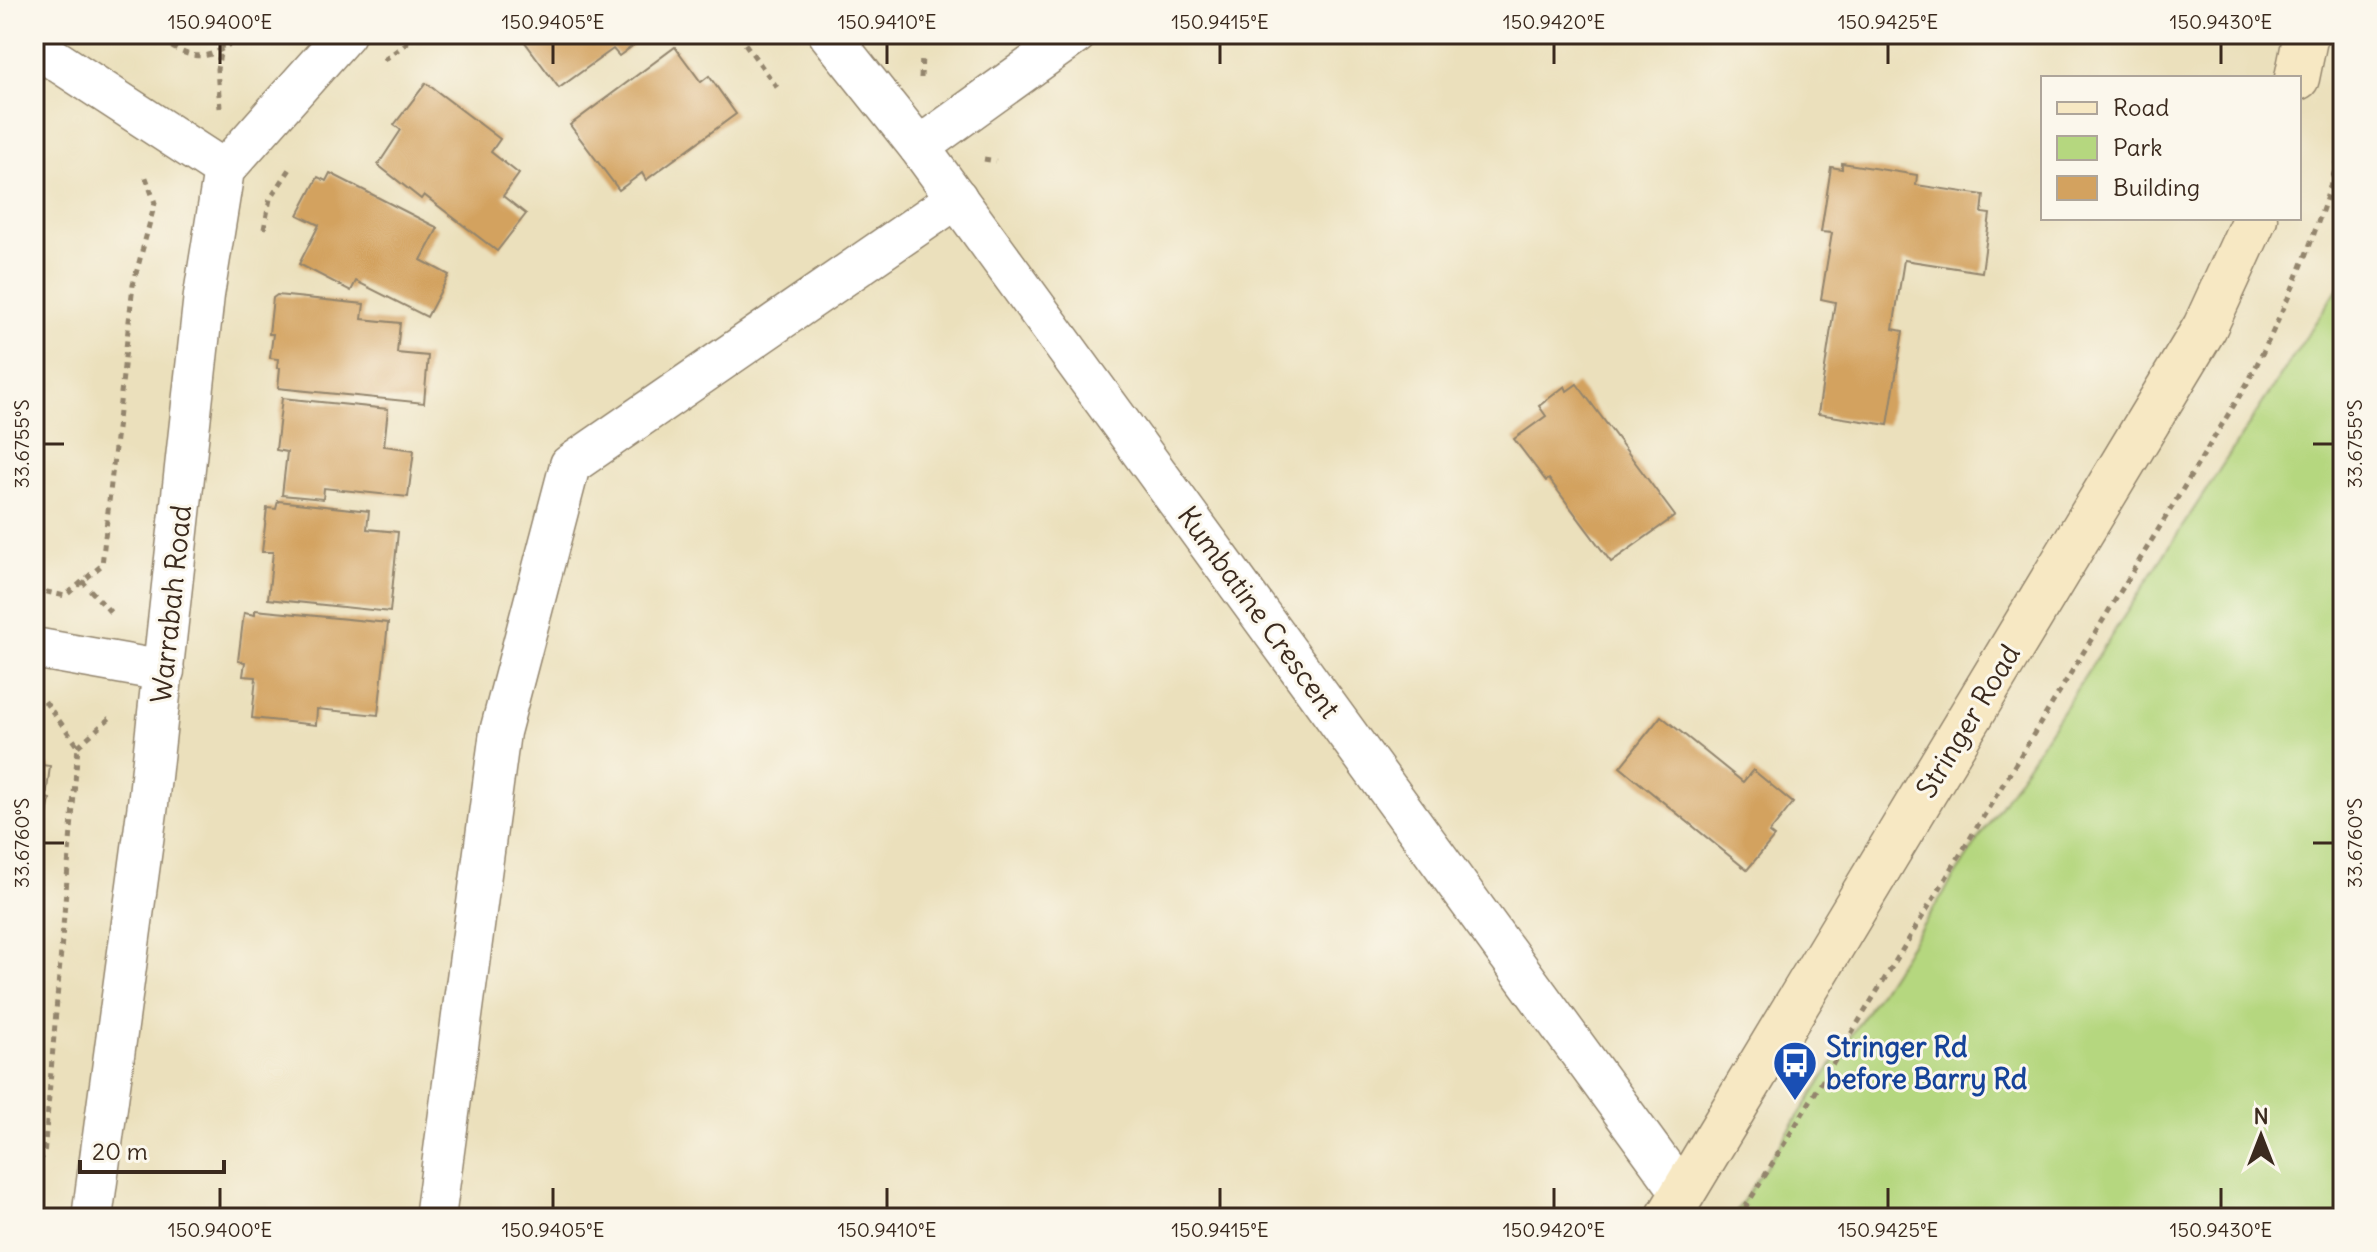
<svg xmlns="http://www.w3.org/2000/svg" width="2377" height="1252" viewBox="0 0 2377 1252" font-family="Delius,sans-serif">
	<rect width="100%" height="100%" fill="#fbf7ec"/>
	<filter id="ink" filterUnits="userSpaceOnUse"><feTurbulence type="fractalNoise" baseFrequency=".0125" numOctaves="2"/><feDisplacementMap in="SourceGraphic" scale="16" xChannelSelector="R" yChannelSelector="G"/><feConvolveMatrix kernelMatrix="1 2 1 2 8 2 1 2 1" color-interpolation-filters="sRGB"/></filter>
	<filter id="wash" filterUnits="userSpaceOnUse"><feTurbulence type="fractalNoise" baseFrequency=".006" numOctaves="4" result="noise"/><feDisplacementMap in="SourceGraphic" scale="32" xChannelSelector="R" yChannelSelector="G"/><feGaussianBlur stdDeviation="1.8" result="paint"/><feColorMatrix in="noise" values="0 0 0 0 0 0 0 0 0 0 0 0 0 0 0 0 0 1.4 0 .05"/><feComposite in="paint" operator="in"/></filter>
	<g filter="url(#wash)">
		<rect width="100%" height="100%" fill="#ebe0bc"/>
		<polygon fill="#b5d77f" stroke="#78804e" stroke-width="2" points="2343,280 2343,1218 1732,1218"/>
		<g id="blocks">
			<g fill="#d3a25f">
				<polygon points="519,34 649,34 619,56 613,49 559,88"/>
				<polygon points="675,47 701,82 709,76 736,114 646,180 642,173 619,190 570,125"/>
				<polygon points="426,83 500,139 491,152 519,174 503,196 526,214 497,251 424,195 421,199 378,165 401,130 394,125"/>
				<polygon points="1842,163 1917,175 1916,185 1984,195 1982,213 1990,214 1982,272 1904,260 1893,329 1903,331 1888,425 1818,414 1835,302 1821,299 1832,233 1821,232 1831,167 1842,169"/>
				<polygon points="330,173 438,228 421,260 449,275 427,317 356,281 351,291 299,264 319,225 298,215 318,177 326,181"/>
				<polygon points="277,295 364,304 362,319 400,323 397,353 428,356 424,403 278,388 280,368 277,368 278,359 270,358 273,334 269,334 273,298"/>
				<polygon points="1577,384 1675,516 1611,562 1549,479 1546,481 1514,439 1546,416 1539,406 1565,386 1567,391"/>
				<polygon points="282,398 388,409 384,446 414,450 408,497 324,488 323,499 282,495 287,452 276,450"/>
				<polygon points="278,501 369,511 367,529 398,532 390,612 268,599 273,552 262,552 267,508 276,509"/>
				<polygon points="255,610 388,623 378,715 317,709 316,725 252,718 256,677 243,676 245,662 238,661 244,613 255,615"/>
				<polygon points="1661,716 1743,782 1753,770 1793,803 1769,833 1774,837 1747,870 1620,767"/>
				<polygon points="34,764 50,766 46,798 50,799 36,871"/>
			</g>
		</g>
	</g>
	<g filter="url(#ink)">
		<use href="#blocks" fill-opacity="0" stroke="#93856d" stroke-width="2"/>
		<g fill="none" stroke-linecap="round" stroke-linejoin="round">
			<g stroke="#93856d" stroke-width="43">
				<g id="street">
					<polyline points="829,34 919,147 1683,1194"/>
					<polyline points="34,46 224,170"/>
					<polyline points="919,147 1076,34"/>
					<polyline points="34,648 164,671"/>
					<polyline points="92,1218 148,804 204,295 224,170 345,34"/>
					<polyline points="435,1218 500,732 570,465 957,198"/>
				</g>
			</g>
			<g stroke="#93856d" stroke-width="47">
				<g id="secondary">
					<polyline points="2297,78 2306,34"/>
					<polyline points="1668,1218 2205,327 2255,218"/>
				</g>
			</g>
			<g stroke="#93856d" stroke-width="5" stroke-dasharray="6 6" stroke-linecap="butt">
				<path d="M151,34C189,59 205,67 242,34"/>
				<polyline points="738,34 779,90"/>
				<polyline points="384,60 419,34"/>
				<polyline points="921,78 922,55"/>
				<polyline points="220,108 217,69 224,34"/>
				<polyline points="984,159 996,161"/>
				<polyline points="264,229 270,199 292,166"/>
				<polyline points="82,581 114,616"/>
				<polyline points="34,589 65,596 102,565 133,285 155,203 144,172"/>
				<polyline points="34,698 43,699 78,746 44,1156 34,1163"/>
				<polyline points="78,746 112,716"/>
				<polyline points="34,1194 46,1214"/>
				<path d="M1739,1218L2248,382C2288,304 2321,226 2343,141"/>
			</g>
			<use href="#street" stroke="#fff" stroke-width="40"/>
			<use href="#secondary" stroke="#f7e8c3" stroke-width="44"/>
		</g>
	</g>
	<path fill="none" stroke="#3b2a1e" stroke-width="3" d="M220,44V64M553,44V64M887,44V64M1220,44V64M1554,44V64M1888,44V64M2221,44V64M44,444H64M2313,444H2333M44,843H64M2313,843H2333M220,1188V1208M553,1188V1208M887,1188V1208M1220,1188V1208M1554,1188V1208M1888,1188V1208M2221,1188V1208"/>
	<defs>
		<g id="bus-pin" transform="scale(2.3)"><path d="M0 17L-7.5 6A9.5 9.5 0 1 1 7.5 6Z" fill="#1a4fb4" stroke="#fbf7ec"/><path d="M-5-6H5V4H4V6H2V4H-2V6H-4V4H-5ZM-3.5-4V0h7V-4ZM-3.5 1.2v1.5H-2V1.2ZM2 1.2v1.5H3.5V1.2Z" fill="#fff"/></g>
	</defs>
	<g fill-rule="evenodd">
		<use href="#bus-pin" x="1795" y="1063"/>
	</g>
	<g text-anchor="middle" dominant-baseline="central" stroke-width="6" stroke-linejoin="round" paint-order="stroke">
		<g font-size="28" fill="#3b2a1e" stroke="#fbf7ec">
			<text transform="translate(171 604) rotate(-84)">Warrabah Road</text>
			<text transform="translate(1259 612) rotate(54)">Kumbatine Crescent</text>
			<text transform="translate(1968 721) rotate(-59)">Stringer Road</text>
		</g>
		<g font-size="28" font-weight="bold" fill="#164399" stroke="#fbf7ec" text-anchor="start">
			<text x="1826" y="1047">Stringer Rd<tspan x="1826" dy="32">before Barry Rd</tspan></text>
		</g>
	</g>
	<rect width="2377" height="1252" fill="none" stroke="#fbf7ec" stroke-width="88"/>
	<rect x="2041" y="76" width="260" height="144" fill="#fbf7ec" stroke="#aea59a" stroke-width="2"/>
	<rect x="2057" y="102" width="40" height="12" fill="#f7e8c3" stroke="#aea59a" stroke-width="2"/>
	<text x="2113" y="116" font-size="24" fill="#3b2a1e">Road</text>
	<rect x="2057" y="136" width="40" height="24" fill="#b5d77f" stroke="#aea59a" stroke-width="2"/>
	<text x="2113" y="156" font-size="24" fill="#3b2a1e">Park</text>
	<rect x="2057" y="176" width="40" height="24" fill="#d3a25f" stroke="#aea59a" stroke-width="2"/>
	<text x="2113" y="196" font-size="24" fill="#3b2a1e">Building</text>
	<g transform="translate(2261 1136)" stroke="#fbf7ec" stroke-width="6" paint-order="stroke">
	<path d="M0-6L14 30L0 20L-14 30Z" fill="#3b2a1e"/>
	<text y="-12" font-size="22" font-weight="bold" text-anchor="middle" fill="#3b2a1e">N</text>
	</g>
	<path d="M80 1160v12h144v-12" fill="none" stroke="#3b2a1e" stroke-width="4"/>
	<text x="92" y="1160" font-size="24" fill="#3b2a1e" stroke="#fbf7ec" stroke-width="6" paint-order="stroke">20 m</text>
	<rect x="44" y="44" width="2289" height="1164" fill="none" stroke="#3b2a1e" stroke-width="3"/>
	<g font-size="20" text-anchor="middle" fill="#3b2a1e">
		<text x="220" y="29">150.9400°E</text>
		<text x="553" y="29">150.9405°E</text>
		<text x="887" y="29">150.9410°E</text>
		<text x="1220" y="29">150.9415°E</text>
		<text x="1554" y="29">150.9420°E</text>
		<text x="1888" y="29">150.9425°E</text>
		<text x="2221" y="29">150.9430°E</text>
		<text transform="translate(22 444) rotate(-90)" y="7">33.6755°S</text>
		<text transform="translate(2355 444) rotate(-90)" y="7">33.6755°S</text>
		<text transform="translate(22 843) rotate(-90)" y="7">33.6760°S</text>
		<text transform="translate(2355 843) rotate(-90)" y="7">33.6760°S</text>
		<text x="220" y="1237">150.9400°E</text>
		<text x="553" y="1237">150.9405°E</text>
		<text x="887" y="1237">150.9410°E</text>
		<text x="1220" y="1237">150.9415°E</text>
		<text x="1554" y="1237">150.9420°E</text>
		<text x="1888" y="1237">150.9425°E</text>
		<text x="2221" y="1237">150.9430°E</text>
	</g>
</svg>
